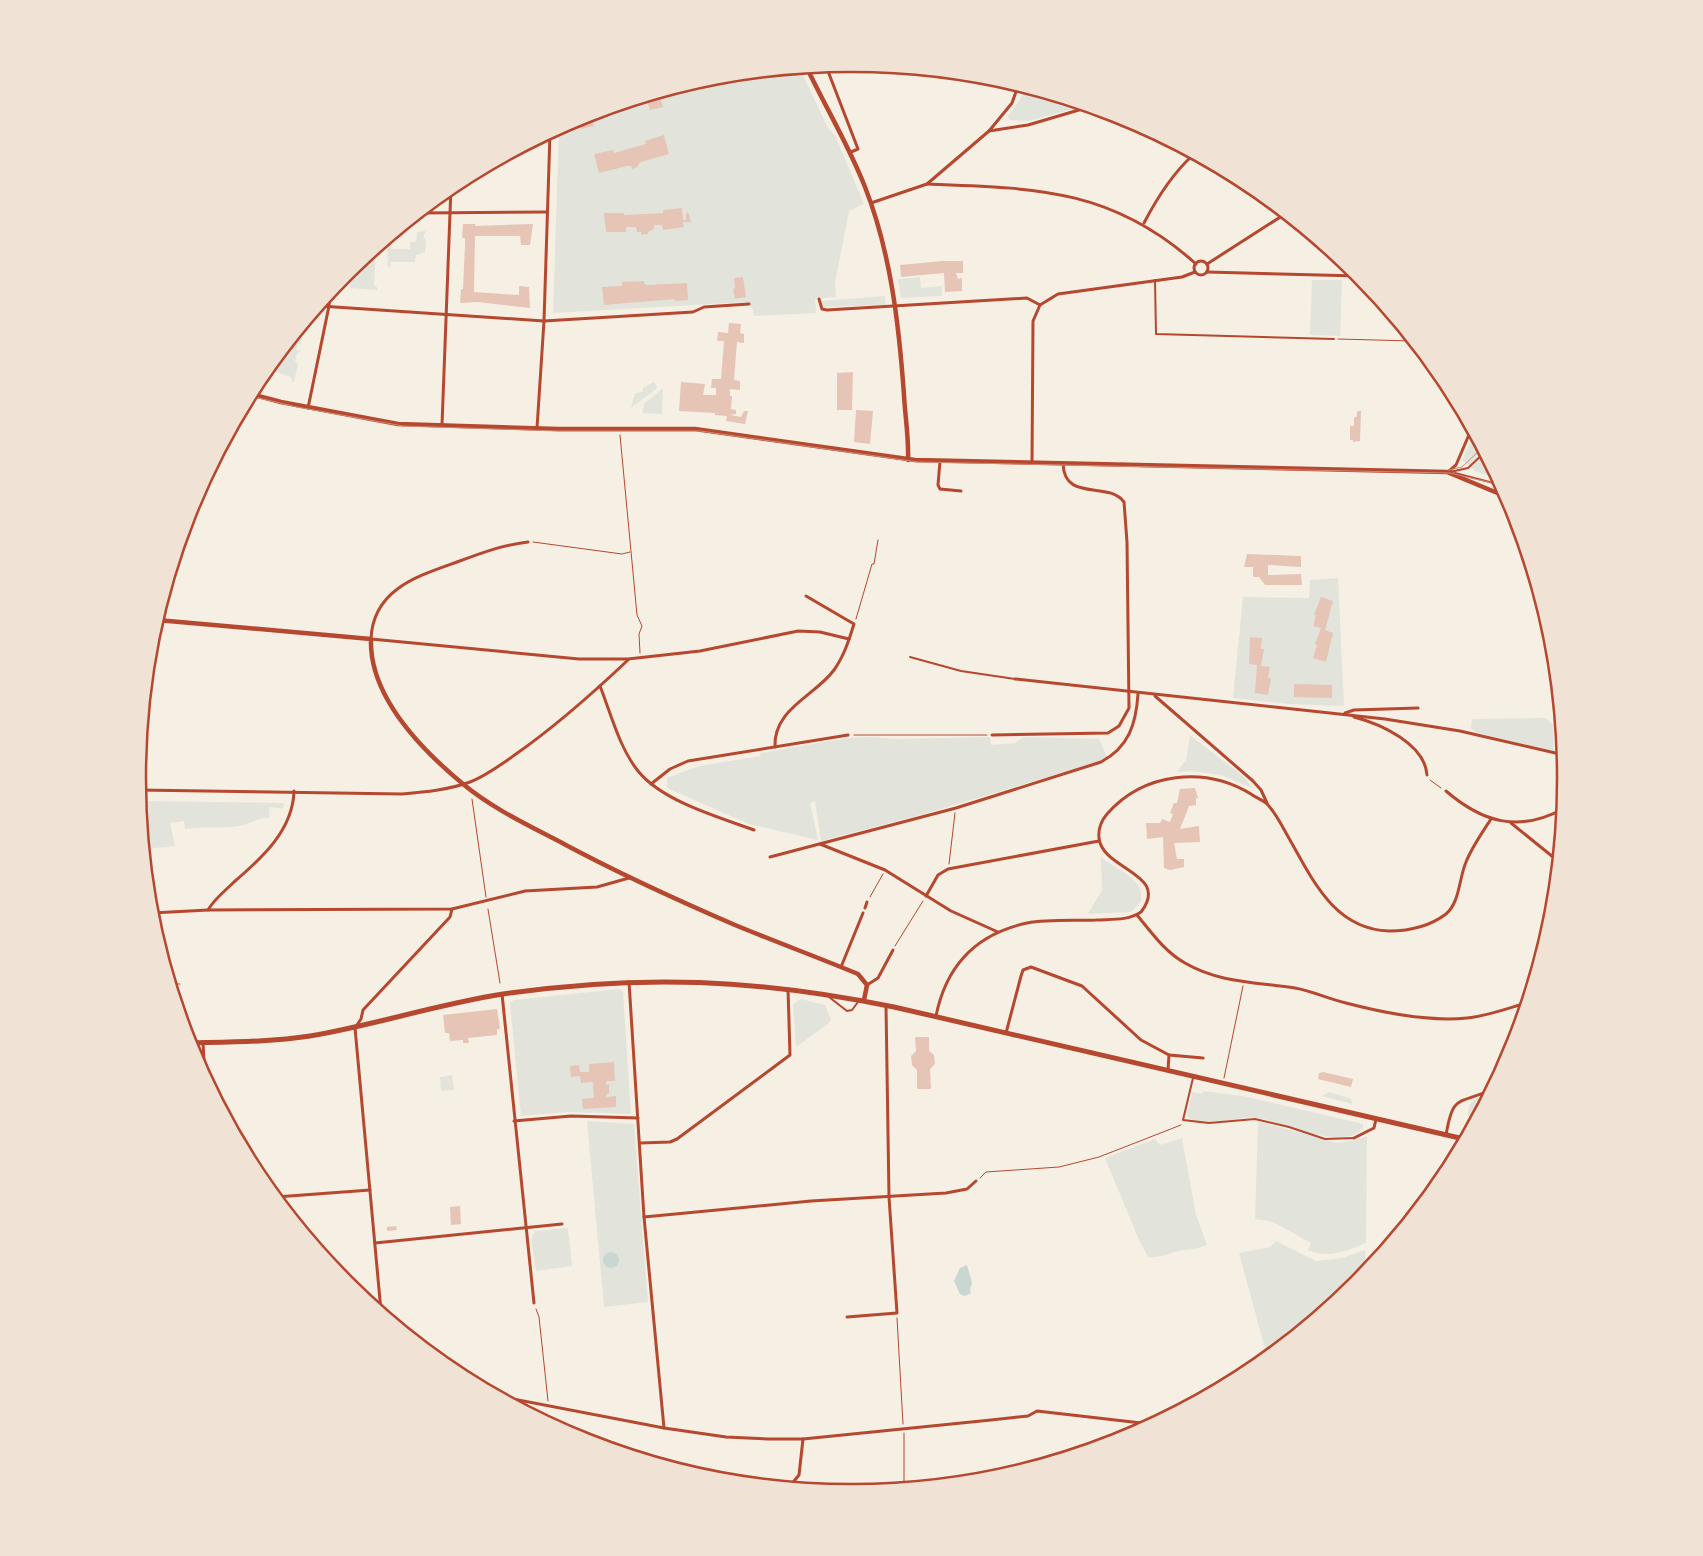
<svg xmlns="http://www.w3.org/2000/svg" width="1703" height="1556" viewBox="0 0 1703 1556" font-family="Mulish,sans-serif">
	<rect width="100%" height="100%" fill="#f6efe4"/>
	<g fill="#e2e4dc">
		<polygon points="800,69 828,128 835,135 864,204 849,211 835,283 836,297 815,299 816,313 754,316 753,310 746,302 553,313 559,128 578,118 712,77"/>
		<polygon points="1026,88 1084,106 1028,121 1010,120 1008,116 1021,98 1023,90"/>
		<polygon points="403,231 403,238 392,238 391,249 410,249 410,242 416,242 417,232 426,231 423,237 426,239 425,252 416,255 415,262 391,262 390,268 388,267 387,239 397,232"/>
		<polygon points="376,249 374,286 377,287 377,290 350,288 351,269"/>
		<polygon points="920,277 921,288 942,286 942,296 901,298 898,279"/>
		<polygon points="1312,280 1342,280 1340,336 1310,335"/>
		<polygon points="885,296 886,305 824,307 821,301"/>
		<polygon points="294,336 302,338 301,344 298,344 296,350 301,351 297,354 295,361 298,365 293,384 291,377 273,371 276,365 272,364"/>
		<polygon points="654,382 657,386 656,389 631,408 635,393 643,392 643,388"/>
		<polygon points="663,388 662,414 642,413 644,404"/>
		<polygon points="1474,435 1497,478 1477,472 1462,460"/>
		<polygon points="1338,578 1344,706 1289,704 1233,698 1243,597 1309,598 1310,580"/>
		<polygon points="1546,718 1553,725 1554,752 1475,732 1471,728 1472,719"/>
		<polygon points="1190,735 1244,777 1252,788 1221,775 1191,771 1177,772 1186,760"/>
		<polygon points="871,737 896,739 990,737 991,745 1015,743 1024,737 1099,739 1107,757 1095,763 924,814 821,841 815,801 810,803 818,840 749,824 667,788 667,778 699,766 761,756 760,753 847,738"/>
		<path d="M140,801L283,803L284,804L283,809L270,807L269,818C257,817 250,825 239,826C221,829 203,826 185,829L184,821L170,823L175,846L144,849Z"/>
		<path d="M1101,857C1115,870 1145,877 1141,901L1131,912L1088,914L1102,890Z"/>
		<polygon points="619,989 623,992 631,1114 568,1112 521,1116 510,1003 514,1000"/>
		<polygon points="801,999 825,1005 831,1020 828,1024 796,1047 793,1004"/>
		<polygon points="452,1075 454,1090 441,1091 440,1077"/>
		<path d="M1204,1091L1248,1097L1363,1124V1128C1343,1152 1283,1122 1258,1118C1238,1115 1202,1130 1187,1116L1192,1092L1202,1094Z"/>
		<polygon points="1329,1092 1350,1098 1353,1104 1322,1096"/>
		<path d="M1489,1093L1477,1116H1468C1468,1099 1475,1100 1489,1093Z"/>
		<polygon points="587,1121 634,1124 648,1302 604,1307"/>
		<path d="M1258,1121L1337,1143L1352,1141L1367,1136L1366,1243C1346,1251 1328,1259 1308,1250L1311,1243L1273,1222L1255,1219Z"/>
		<path d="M1182,1138L1196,1215L1207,1245C1197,1249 1194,1249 1184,1250C1171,1251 1162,1259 1148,1257L1139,1240L1105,1158L1155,1139L1160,1145Z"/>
		<polygon points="568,1228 572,1266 536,1271 531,1239 535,1231"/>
		<polygon points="1276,1241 1316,1261 1342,1258 1365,1250 1366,1272 1356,1283 1267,1356 1239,1253 1270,1247"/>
	</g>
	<g fill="#c9d6d2">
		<circle cx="611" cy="1260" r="8"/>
		<polygon points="967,1265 972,1283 970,1289 971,1293 965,1296 960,1294 954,1281 960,1268"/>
	</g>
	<g fill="#e6c5b7">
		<polygon points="659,94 663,107 650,110 647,101 639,103 639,100"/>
		<polygon points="629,103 630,106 623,108 623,111 609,112 609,109"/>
		<polygon points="591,114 594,126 581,129 578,118"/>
		<polygon points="664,135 669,154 641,162 638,165 638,167 632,169 631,166 627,166 599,173 594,154 613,150 614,153 646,144 645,141"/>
		<polygon points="682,208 683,220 686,220 686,214 688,212 691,222 683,222 684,227 663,230 662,225 654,225 654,229 648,232 648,234 641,235 641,232 637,232 636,227 626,227 626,232 606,232 604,213 624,213 624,215 663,213 663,210"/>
		<polygon points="463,224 475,224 475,226 533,224 530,245 521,245 520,236 475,236 474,292 519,295 519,286 529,287 530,308 478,302 460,303 461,289 463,289 465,245 465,238 462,238"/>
		<polygon points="942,261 963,261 963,273 956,273 958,279 962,278 962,291 945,292 944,273 901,277 900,265"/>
		<polygon points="743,277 746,297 735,299 733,289 735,288 734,278"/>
		<polygon points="644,281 644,284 647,285 687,283 688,300 675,301 675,299 604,305 602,287 622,286 622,282"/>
		<polygon points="729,323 741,324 740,333 744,334 744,343 737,342 734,380 740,381 740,390 730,389 730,396 732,396 731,409 736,410 736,414 730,415 741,417 744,411 748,411 745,424 726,421 727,416 715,415 715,413 679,411 681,382 705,384 703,395 716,395 716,388 711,388 712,379 721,379 724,341 717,341 718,332 728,333"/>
		<polygon points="853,372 852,410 837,410 837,373"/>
		<polygon points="856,410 873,411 870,444 854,442"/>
		<polygon points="1357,411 1361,411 1360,441 1353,442 1353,440 1350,440 1350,426 1354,426 1354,417 1357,417"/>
		<polygon points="1247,554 1301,556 1301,567 1268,565 1268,575 1301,574 1302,585 1265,585 1259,577 1253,577 1253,567 1244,567"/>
		<polygon points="1321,597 1333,601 1325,630 1333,633 1326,662 1313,658 1317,645 1315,644 1321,628 1313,626 1316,615 1314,615"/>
		<polygon points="1250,637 1262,638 1261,649 1264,649 1261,666 1270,667 1268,678 1271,678 1268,695 1255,693 1257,665 1249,664"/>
		<polygon points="1294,684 1332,685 1332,698 1294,697"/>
		<polygon points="1195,788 1198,798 1196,798 1196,805 1189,806 1180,829 1199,826 1200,842 1174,843 1177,859 1184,859 1184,867 1170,870 1164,868 1163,837 1147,839 1146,823 1160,823 1162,819 1170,822 1173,814 1170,813 1174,803 1177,803 1180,789"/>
		<polygon points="497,1009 500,1029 497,1029 497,1035 468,1038 469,1043 463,1043 463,1040 450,1041 449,1033 445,1033 443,1015"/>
		<polygon points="915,1037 929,1037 929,1051 934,1055 935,1064 930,1069 931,1089 917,1089 917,1070 912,1065 911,1056 916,1051"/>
		<polygon points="614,1062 615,1081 606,1081 606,1085 609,1084 609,1094 606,1094 607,1097 616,1096 616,1107 583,1109 582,1099 594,1098 593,1082 581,1083 580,1076 571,1077 570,1066 579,1065 580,1072 589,1072 589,1064"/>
		<polygon points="1323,1072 1353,1079 1351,1087 1318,1079 1319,1073"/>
		<polygon points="460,1206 461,1224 451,1225 450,1207"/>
		<polygon points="396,1226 397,1230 387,1231 387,1227"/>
	</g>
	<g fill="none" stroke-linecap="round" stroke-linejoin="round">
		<g stroke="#b5482f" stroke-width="1">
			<polyline points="1338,339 1412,341"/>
			<polyline points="620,435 637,615 642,626 639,634 640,653"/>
			<polyline points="533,542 622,554 630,552"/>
			<polyline points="856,619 872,564 874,564 878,540"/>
			<polyline points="854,735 987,735"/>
			<polyline points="1430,780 1441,788"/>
			<polyline points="472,799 486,897"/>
			<polyline points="949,864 955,813"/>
			<polyline points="870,897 883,874"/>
			<polyline points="488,909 500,983"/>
			<polyline points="895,946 923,901"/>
			<polyline points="171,984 180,984"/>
			<polyline points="1224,1078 1243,986"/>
			<polyline points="980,1178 986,1172 1059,1167 1099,1157 1181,1125"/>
			<polyline points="536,1309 539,1317 548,1401"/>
			<polyline points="897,1318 903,1424"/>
			<polyline points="904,1487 904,1433"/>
		</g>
		<g stroke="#b5482f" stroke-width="2">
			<polyline points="1155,280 1156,334 1334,339"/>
			<polyline points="1450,472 1468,468 1484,453"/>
			<polyline points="1455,473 1501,485"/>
			<polyline points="910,657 961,671 1015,679"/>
			<polyline points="829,997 847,1011 852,1010 858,1002"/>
			<polyline points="1193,1078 1183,1120 1209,1123 1255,1119 1289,1127 1325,1139 1354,1138"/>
		</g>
		<g stroke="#b5482f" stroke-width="3">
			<polyline points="826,66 858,149 851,152"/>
			<polyline points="989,131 1028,125 1089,107"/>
			<path d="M927,184C1034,188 1112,188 1196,264"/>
			<polyline points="871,203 927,184 989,131 1012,103 1018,86"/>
			<polyline points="420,213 547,212"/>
			<path d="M1144,223C1157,198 1172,174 1193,155"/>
			<circle cx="1201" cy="268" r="7"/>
			<polyline points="1207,264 1285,214"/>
			<polyline points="1207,272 1359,276"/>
			<polyline points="819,299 822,309 827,310 1027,298 1040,305"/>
			<polyline points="320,306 544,321 693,312 704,307 749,304"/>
			<polyline points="308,408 329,306 330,293"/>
			<polyline points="442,425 451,187"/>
			<polyline points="537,428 544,321 550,133"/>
			<polyline points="940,461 938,485 940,489 961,491"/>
			<polyline points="1032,463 1033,321 1040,305 1058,294 1182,277 1195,272"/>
			<polyline points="1448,472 1456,465 1471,430"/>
			<path d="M528,542C502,545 481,553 457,562C418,576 373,589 371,639L579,659H628L700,651L798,631L820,632L849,639"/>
			<polyline points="1015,679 1385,719 1460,731 1564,755"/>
			<path d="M600,686C611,714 619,747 638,771C662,801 718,817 754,830"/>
			<polyline points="1155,696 1253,781 1261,790 1267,803"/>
			<polyline points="1345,713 1354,710 1418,708"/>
			<path d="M1354,717C1381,724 1425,744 1427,775"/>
			<path d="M992,735L1108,733L1119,726L1129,708L1127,542L1124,502C1108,480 1064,503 1063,463"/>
			<path d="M775,747C773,709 815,696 834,670C844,656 849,640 854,624L806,596"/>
			<polyline points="651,784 670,769 688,761 848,735"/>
			<path d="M138,790L402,794C425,792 448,790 470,782C486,776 502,764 516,754C556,726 592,694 628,660"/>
			<path d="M1446,791C1482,822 1518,833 1563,809"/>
			<polyline points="1511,823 1558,861"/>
			<polyline points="820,844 885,870 951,911 998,932"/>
			<path d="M770,857L956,808L1101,762C1129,747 1136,724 1138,694"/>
			<polyline points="926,896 938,875 948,869 1099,841"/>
			<polyline points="865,908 867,902"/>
			<path d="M208,910C215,898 224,892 234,882C262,858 293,830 294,791"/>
			<polyline points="152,913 208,910 452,909 525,891 597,887 629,878"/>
			<path d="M1137,915C1151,932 1165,952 1185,963C1219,983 1257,982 1295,988C1312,991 1329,999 1346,1003C1384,1013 1428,1022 1467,1018C1487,1016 1506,1009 1526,1003"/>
			<polyline points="841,967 863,913"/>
			<polyline points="629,982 644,1217 664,1428"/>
			<polyline points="867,985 878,978 893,950"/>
			<polyline points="502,994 534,1303"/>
			<path d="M936,1016C946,966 976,934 1027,923C1049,919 1073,921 1096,920C1111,919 1128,921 1141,912C1171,873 1102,870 1099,838C1098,828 1101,821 1107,814C1144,772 1205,766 1251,794C1256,798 1263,800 1267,804C1275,812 1281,824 1286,833C1311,876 1332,929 1389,931C1409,931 1430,926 1446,914C1460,902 1459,878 1466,862C1472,847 1482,833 1491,819"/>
			<polyline points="1006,1033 1021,976 1023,970 1031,967 1082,986 1141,1040 1169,1055 1168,1070"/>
			<polyline points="203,1043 205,1077"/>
			<polyline points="1169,1055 1203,1058"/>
			<polyline points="514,1121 571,1116 638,1118"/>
			<path d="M1446,1135C1453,1094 1457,1105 1491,1090"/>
			<polyline points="1354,1138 1374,1128 1376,1119"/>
			<polyline points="640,1143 670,1142 677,1139 790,1055 788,989"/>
			<polyline points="276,1197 370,1190"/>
			<polyline points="644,1217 811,1201 946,1193 967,1189 976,1181"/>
			<polyline points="375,1243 562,1224"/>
			<polyline points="381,1311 355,1028 361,1019 363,1010 450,917 452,909"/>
			<polyline points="847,1317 897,1313 889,1197 886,1006"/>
			<polyline points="503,1397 664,1428 726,1437 769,1439 803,1439 991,1420 1028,1416 1037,1411 1150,1424"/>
			<polyline points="790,1486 799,1475 803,1439"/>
		</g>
		<g stroke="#b5482f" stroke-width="4.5">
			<path d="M807,68C826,108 849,146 865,187C891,253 899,326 904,395C905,416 909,438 908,460"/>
			<polyline points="251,394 281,402 398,424 558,429 695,429 915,460 1447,472 1507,497"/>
			<path d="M157,620L371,639C369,696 422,750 463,784C493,809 530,826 564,844C620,874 677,900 735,925C776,942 817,957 858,974L867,985L864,1000"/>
		</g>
		<path stroke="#b5482f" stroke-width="5" d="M189,1043C229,1042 271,1042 310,1036C375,1025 438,1004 503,994C640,974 758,979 894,1007L1464,1139"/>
		<g stroke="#cf8b77" stroke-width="1">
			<polyline points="250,396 297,407 403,426 559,431 700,431 918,462 1450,473 1501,485"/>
			<polyline points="1449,470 1462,467 1481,449"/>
		</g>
	</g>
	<path d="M0 0H1703V1556H0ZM851 72H852A705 705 0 0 1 1557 777V779A705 705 0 0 1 852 1484H851A705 705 0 0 1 146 779V777A705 705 0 0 1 851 72Z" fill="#f1e2d6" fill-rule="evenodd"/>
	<path fill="none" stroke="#b5482f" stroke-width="2.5" d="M851 72H852A705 705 0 0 1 1557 777V779A705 705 0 0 1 852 1484H851A705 705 0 0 1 146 779V777A705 705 0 0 1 851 72Z"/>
</svg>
